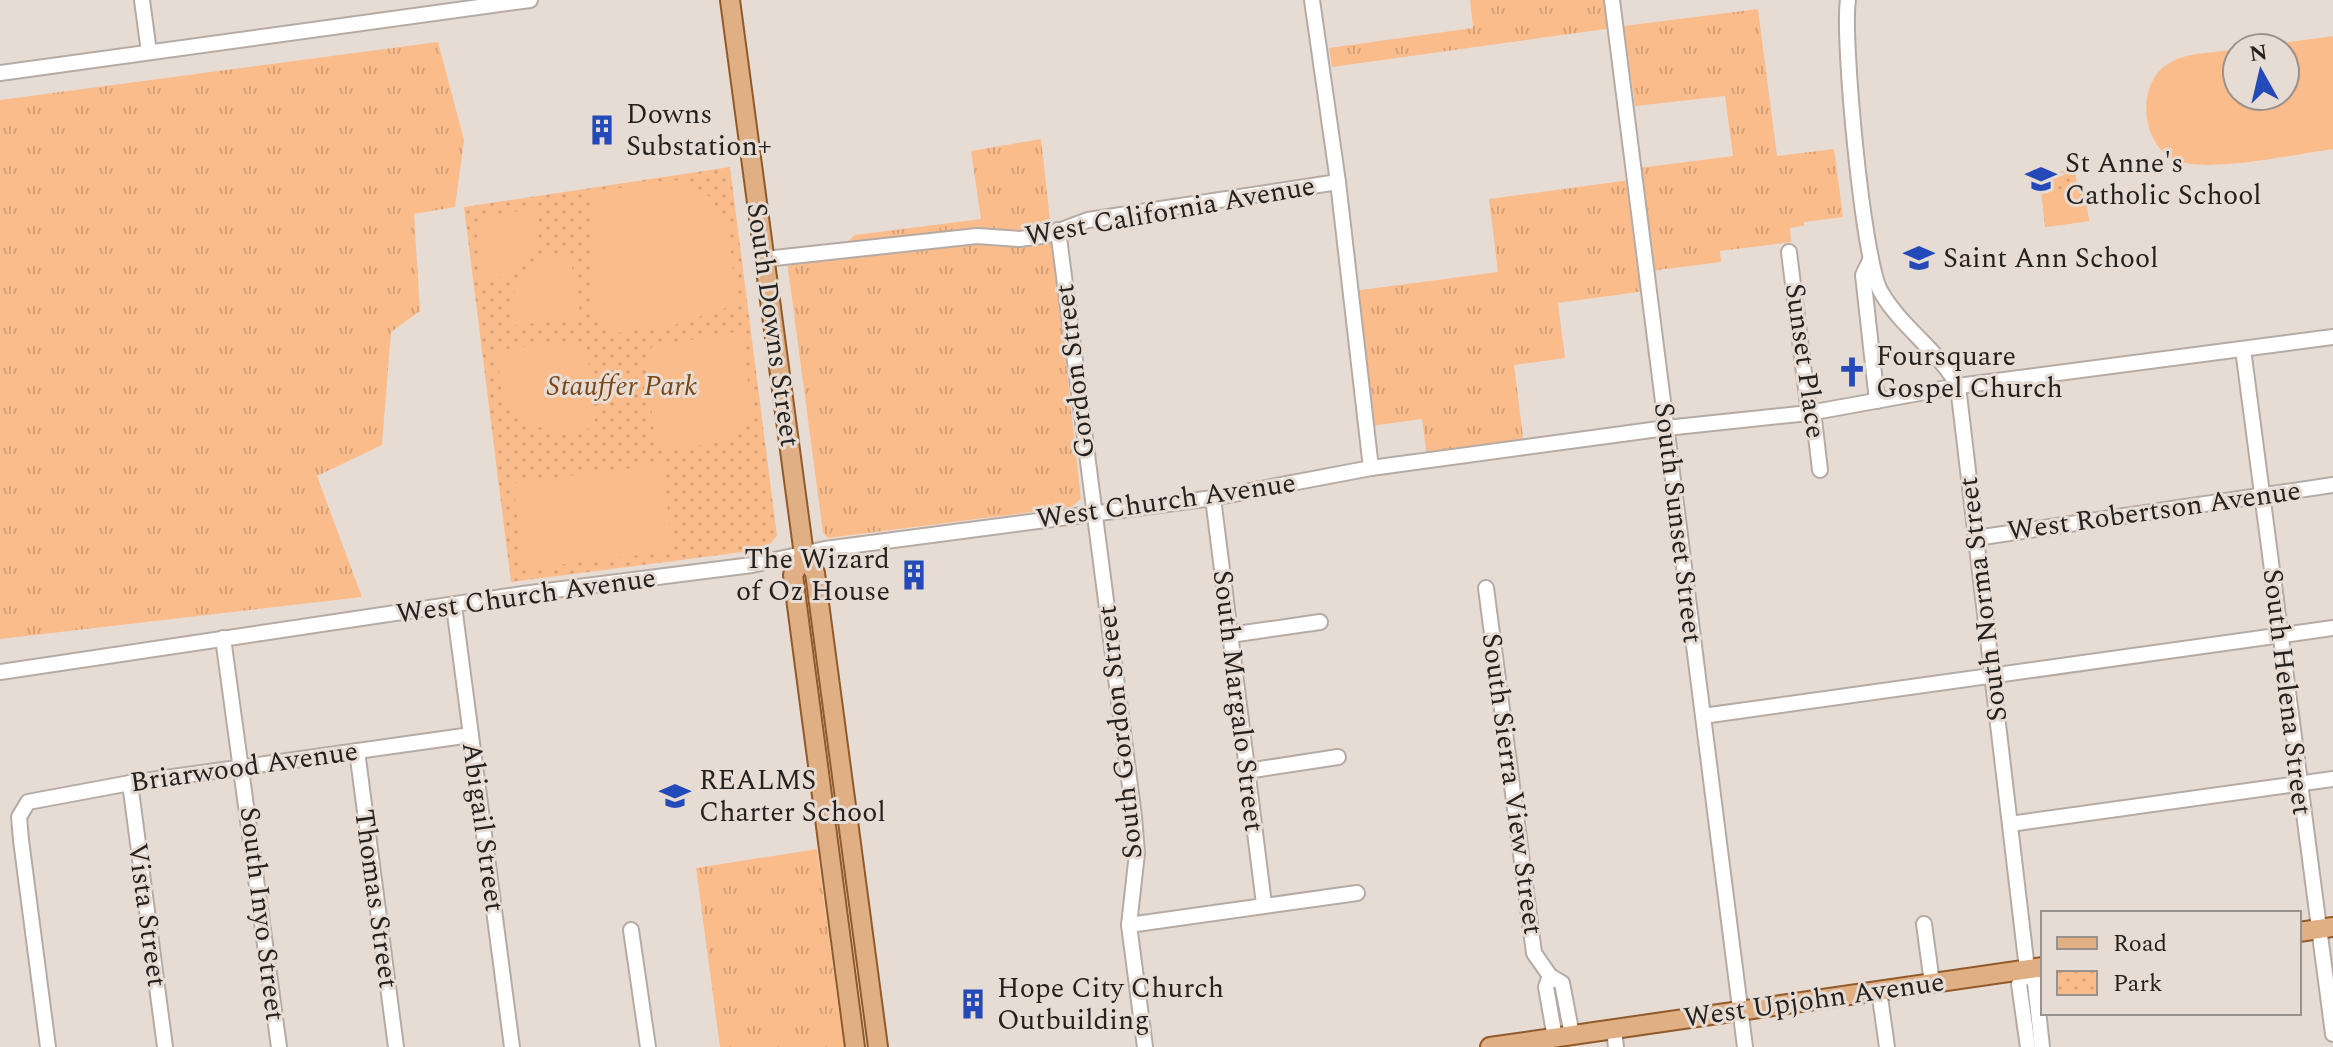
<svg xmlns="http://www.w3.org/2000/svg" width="2333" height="1047" viewBox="0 0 2333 1047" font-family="Spectral,serif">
	<defs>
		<pattern id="grass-tufts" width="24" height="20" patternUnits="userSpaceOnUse" patternTransform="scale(2)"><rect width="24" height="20" fill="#fbbc8b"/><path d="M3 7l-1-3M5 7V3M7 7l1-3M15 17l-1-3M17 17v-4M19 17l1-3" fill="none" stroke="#d7a178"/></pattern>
		<pattern id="park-dots" width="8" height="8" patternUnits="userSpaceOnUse" patternTransform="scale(2)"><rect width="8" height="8" fill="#fbbc8b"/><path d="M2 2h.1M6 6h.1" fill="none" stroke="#d7a178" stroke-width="1.8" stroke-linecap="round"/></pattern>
	</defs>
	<rect width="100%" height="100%" fill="#e7dcd4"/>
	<g fill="url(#grass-tufts)">
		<polygon points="1470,0 1609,0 1613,28 1332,67 1329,48 1473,28"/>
		<polygon points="1758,9 1777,156 1834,149 1843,217 1804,222 1804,226 1790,228 1791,242 1720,251 1721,262 1650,271 1638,168 1733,156 1725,96 1635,106 1624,26"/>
		<polygon points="438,42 464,140 455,207 414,214 420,311 391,332 382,445 317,476 362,597 0,639 0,100"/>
		<polygon points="1041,139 1081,499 1071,507 828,538 823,533 787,261 844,245 855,235 981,219 971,151"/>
		<polygon points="1630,180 1645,291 1558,303 1565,358 1514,365 1524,444 1427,457 1422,419 1371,426 1353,291 1498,272 1489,199"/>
		<polygon points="817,849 844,1047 720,1047 696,868"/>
	</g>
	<g fill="url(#park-dots)">
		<polygon points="730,167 777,536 765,549 511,582 464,207"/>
		<polygon points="2075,169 2077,186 2084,186 2089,221 2045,227 2040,175"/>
	</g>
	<g fill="#fbbc8b">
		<path d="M2333,36V149C2296,154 2207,174 2175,160C2139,143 2136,80 2171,62C2188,52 2217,53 2237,49V96H2285V48H2246Z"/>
		<polygon points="676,180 710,197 726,222 738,304 674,325 610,334 596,321 590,276 591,192"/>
		<polygon points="2084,186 2089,221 2046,227 2041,192"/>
		<path d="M539,208C541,258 531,269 483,283L476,226L483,217Z"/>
		<path d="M569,250L580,312L575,319L510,326C511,280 525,260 569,250Z"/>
		<polygon points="741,331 752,411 731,441 657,451 645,360 652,347"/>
		<polygon points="575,340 587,348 595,427 564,435 522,422 508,407 500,385 498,350"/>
		<polygon points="662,464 673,551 524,569 513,483"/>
	</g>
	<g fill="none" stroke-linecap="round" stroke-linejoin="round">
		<g stroke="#b6aba4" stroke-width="18">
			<g id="minor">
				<polyline points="142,0 149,52"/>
				<polyline points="1312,0 1338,182 1371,468"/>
				<polyline points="1612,0 1745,1047"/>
				<path d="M1848,0C1842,37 1863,263 1881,292C1901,327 1938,350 1958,386L2027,969L2035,983L2042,1047"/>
				<polyline points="0,73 530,0"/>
				<polyline points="1058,230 1134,817 1137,853 1129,925 1145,1047"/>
				<polyline points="1789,252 1809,413 1814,419 1820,470"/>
				<polyline points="1871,258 1863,275 1877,401"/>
				<polyline points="765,259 977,236 1020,239 1048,235 1088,220 1338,182"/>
				<polyline points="2243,349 2333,1034"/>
				<polyline points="1213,498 1264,904"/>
				<polyline points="1976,538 2333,485"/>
				<polyline points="1486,588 1534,953 1550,976 1562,983 1572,1035"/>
				<polyline points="454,606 512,1047"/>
				<polyline points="1230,635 1320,622"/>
				<polyline points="223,638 279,1047"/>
				<polyline points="0,672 523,594 752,565 825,549 1213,498 1371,468 1666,428 1809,413 1958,386 2333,337"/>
				<polyline points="1703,716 2333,628"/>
				<polyline points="357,751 396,1047"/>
				<polyline points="1247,771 1338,757"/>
				<polyline points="130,783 165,1047"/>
				<polyline points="2010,824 2333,779"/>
				<polyline points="1924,924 1932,983"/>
				<polyline points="1129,925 1357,893"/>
				<polyline points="631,930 648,1047"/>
				<polyline points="2027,969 2019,984 2028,1047"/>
				<polyline points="1550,976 1546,987 1555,1038"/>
				<polyline points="1879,990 1887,1047"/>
				<polyline points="1614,1029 1616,1047"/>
				<polyline points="48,1047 21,840 19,817 28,802 130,783 471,735"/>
			</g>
		</g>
		<g stroke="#915a2a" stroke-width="22">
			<g id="major">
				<polyline points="730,0 804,555 815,573 878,1047"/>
				<polyline points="804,555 793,575 855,1047"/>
				<polyline points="2299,932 2333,927"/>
				<polyline points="1490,1047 2043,967"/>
			</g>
		</g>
		<use href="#minor" stroke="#fff" stroke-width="14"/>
		<use href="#major" stroke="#e0af83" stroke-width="18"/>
	</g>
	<defs>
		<g id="building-bare" transform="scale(2.4)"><path d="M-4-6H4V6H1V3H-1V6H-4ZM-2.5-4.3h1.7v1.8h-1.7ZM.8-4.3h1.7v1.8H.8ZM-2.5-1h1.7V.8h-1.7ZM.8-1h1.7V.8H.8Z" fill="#234ab8" stroke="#e7dcd4" stroke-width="2.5" paint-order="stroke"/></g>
		<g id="school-bare" transform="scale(2.4)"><path d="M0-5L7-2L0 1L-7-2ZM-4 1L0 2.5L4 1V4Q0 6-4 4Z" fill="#234ab8" stroke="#e7dcd4" stroke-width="2.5" paint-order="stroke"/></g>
		<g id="church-bare" transform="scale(2.4)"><path d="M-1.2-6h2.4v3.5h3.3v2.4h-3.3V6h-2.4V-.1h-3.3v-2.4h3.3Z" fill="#234ab8" stroke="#e7dcd4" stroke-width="2.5" paint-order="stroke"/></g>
	</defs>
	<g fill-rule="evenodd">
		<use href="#building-bare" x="602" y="130"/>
		<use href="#school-bare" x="2041" y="179"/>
		<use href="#school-bare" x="1919" y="258"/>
		<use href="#church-bare" x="1852" y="372"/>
		<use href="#building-bare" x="914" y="575"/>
		<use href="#school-bare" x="675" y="796"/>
		<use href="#building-bare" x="973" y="1004"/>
	</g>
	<g text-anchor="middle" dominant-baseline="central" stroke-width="6" stroke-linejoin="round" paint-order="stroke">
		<g font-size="28" fill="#25211e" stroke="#e7dcd4" text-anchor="start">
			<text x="626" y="114">Downs<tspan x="626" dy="32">Substation+</tspan></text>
			<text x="2065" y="163">St Anne's<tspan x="2065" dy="32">Catholic School</tspan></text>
			<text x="1943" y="258">Saint Ann School</text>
			<text x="1876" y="356">Foursquare<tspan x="1876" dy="32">Gospel Church</tspan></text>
			<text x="890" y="559" text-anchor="end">The Wizard<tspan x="890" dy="32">of Oz House</tspan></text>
			<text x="699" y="780">REALMS<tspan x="699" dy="32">Charter School</tspan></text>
			<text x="997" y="988">Hope City Church<tspan x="997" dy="32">Outbuilding</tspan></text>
		</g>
		<g font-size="28" fill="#25211e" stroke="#e7dcd4">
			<text transform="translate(1170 211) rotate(-10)">West California Avenue</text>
			<text transform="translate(773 325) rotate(82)">South Downs Street</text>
			<text transform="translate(1805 361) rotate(82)">Sunset Place</text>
			<text transform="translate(1075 371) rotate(-97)">Gordon Street</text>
			<text transform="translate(1166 501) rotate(-8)">West Church Avenue</text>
			<text transform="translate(2154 511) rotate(-8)">West Robertson Avenue</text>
			<text transform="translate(1678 523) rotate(83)">South Sunset Street</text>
			<text transform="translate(526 596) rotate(-8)">West Church Avenue</text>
			<text transform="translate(1983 599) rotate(-97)">South Norma Street</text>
			<text transform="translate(2287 692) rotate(83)">South Helena Street</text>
			<text transform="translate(1238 701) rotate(83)">South Margalo Street</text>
			<text transform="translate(1120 732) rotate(-96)">South Gordon Street</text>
			<text transform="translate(244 767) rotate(-8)">Briarwood Avenue</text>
			<text transform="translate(1512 784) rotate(82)">South Sierra View Street</text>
			<text transform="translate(483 827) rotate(82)">Abigail Street</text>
			<text transform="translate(376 899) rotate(82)">Thomas Street</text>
			<text transform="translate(262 914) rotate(83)">South Inyo Street</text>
			<text transform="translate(147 915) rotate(82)">Vista Street</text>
			<text transform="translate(1814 1000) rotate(-8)">West Upjohn Avenue</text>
		</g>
		<g font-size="28" font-style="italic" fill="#7c4717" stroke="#e7dcd4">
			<text x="622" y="386">Stauffer Park</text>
		</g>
	</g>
	<rect x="2041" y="911" width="260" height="104" fill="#e7dcd4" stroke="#99918b" stroke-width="2"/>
	<rect x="2057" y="937" width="40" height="12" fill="#e0af83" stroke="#99918b" stroke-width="2"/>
	<text x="2113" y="951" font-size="24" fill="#25211e">Road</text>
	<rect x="2057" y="971" width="40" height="24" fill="url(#park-dots)" stroke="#99918b" stroke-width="2"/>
	<text x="2113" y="991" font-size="24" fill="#25211e">Park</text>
	<g transform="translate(2261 72) rotate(352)"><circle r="38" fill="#e7dcd4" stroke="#99918b" stroke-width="2"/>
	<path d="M0-6L14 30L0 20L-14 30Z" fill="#234ab8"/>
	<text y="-12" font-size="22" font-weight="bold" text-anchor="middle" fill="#25211e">N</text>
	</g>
</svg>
